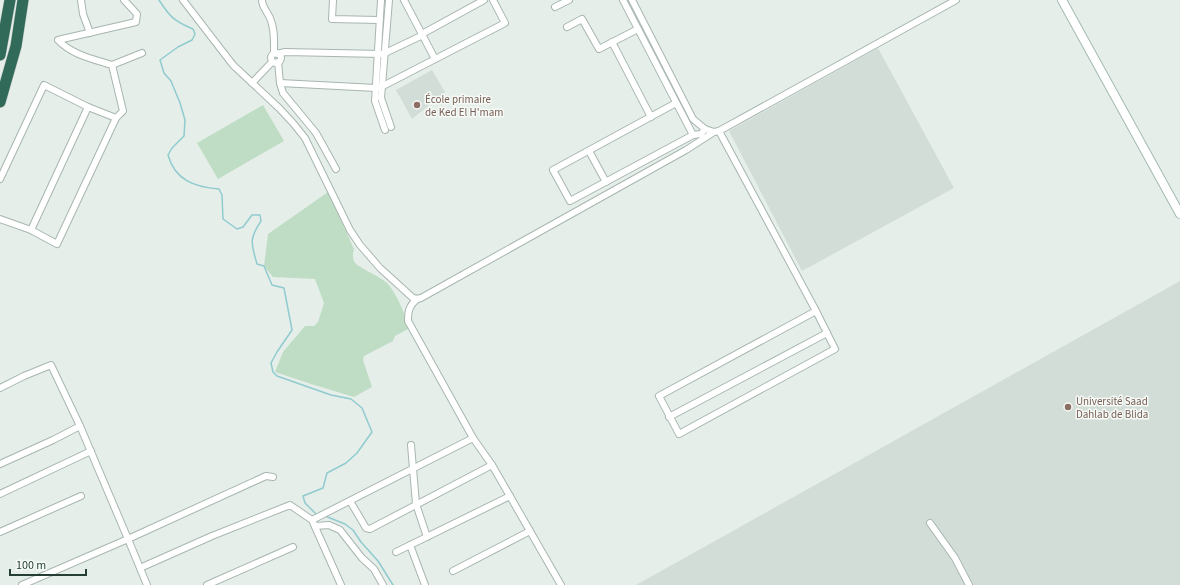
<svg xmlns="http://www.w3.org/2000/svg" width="1180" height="585" viewBox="0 0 1180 585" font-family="'Source Sans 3',sans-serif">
	<rect width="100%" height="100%" fill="#e5eee9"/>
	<g fill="#d3ddd8">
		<polygon points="878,48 954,188 802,271 729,131"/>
		<polygon points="432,70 445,92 412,119 396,90"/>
		<polygon points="1180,281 1180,585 636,585 731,532"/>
	</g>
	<g fill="#bfddc5">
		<polygon points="263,105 284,141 218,179 197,143"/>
		<path d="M328,192L354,249C353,253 352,257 354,261C356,267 380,276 387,283C398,295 404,314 410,328L395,336L393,341L364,356L363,360L372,387L354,397L308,383L275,372L283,352L305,326H314L318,322L324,303L315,279L273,277L264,266L268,234Z"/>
	</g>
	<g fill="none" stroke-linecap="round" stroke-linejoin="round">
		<g stroke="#90cbcf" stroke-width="1.5">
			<path d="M159,0C170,17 174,21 193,29L195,34L192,40L178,47L160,60L164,73L171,81L180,103L185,120L184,136L172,148L168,155C175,180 194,187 219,189L222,195L223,219L237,229L243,227L252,215H260L261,221C249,239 251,243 257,264L264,266L272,285L284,288L292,330L277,352L271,363L273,372L277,376L331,395L351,399L362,408L372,432L357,453L346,463L327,473L323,488L303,496L305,503L318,516"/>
			<polyline points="325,516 345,524 353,530 361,542 378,561 393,585"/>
		</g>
		<g stroke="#a8b6af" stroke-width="8">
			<g id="street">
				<polyline points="81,0 83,14 90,33"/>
				<path d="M124,0L137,14L136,22L58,40C72,55 93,59 112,65L142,53"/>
				<polyline points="183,0 233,65 279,108 293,123 305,138 350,230 360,245 380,268 413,298 417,299 421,298 686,150 714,132 719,131 956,0"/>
				<path d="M262,0C262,7 267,11 270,18C275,29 274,42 274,53"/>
				<polyline points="333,0 332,19 379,20"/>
				<polyline points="381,0 375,101 385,130"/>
				<polyline points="389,0 381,98 391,127"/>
				<polyline points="404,0 435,59"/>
				<path d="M623,0C646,45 670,90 693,135L570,201L553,170L676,103"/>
				<polyline points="632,0 693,119 705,129 714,132"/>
				<polyline points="555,7 569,0"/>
				<polyline points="567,27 582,19 599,49 638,29"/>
				<polyline points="422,34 484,0"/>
				<polyline points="612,42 651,117"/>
				<circle cx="276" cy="58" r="5"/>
				<polyline points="277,54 285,52 383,54 423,35"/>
				<polyline points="278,62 280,83 283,93 316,133 336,169"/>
				<polyline points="252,83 272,62"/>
				<polyline points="280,83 376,88 381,87 505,23 493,0"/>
				<polyline points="719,131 816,311 835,349 679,434 659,396 816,311"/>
				<polyline points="693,135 701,134 705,129"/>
				<polyline points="589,151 606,182"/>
				<polyline points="0,179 44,85 88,107 116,118"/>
				<polyline points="0,219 31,230 57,244 116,118 123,111 112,65"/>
				<polyline points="31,230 88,107"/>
				<path d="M417,299C409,306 408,311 408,321L473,438L492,465L561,585"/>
				<polyline points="0,388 24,376 51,365 80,426 53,440 0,464"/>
				<polyline points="669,417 827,333"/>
				<polyline points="80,426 128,539 266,476 273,477"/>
				<polyline points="411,445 416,504 427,537"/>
				<polyline points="0,494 91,451"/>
				<polyline points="350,501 366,528 370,529 492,465"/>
				<polyline points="312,520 473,438"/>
				<polyline points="930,523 955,558 969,585"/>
				<polyline points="315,526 329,525 340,530 362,558 374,569 383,585"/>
				<polyline points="0,532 81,496"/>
				<polyline points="410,545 425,585"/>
				<polyline points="396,552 510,496"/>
				<polyline points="140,568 212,536 290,505 312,520 341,585"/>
				<polyline points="453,571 530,531"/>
				<polyline points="22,585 128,539 147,585"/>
				<polyline points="207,585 293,547"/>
			</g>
		</g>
		<g stroke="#a4b9b0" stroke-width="10">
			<polyline id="secondary" points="1062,0 1180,214"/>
		</g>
		<g stroke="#c2c9c6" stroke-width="12">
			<g id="highway">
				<polyline points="0,55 10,0"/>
				<polyline points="0,102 16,46 23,0"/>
			</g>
		</g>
		<use href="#street" stroke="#fff" stroke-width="6"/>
		<use href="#secondary" stroke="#fff" stroke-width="8"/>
		<use href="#highway" stroke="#326a59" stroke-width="11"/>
	</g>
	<g fill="#8d6e63" stroke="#f6faf7" stroke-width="1.5">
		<circle cx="417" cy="105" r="4"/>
		<circle cx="1068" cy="407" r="4"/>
	</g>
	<g text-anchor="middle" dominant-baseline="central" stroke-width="3" stroke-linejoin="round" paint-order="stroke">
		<g font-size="11" fill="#785e54" stroke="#f6faf7" text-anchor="start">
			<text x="425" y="99">École primaire<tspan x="425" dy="13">de Ked El H'mam</tspan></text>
			<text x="1076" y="401">Université Saad<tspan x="1076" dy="13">Dahlab de Blida</tspan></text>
		</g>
	</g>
	<path d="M10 569v6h76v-6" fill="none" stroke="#253f35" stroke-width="2"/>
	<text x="16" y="569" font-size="12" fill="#253f35" stroke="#f6faf7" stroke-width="3" paint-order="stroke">100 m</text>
</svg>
